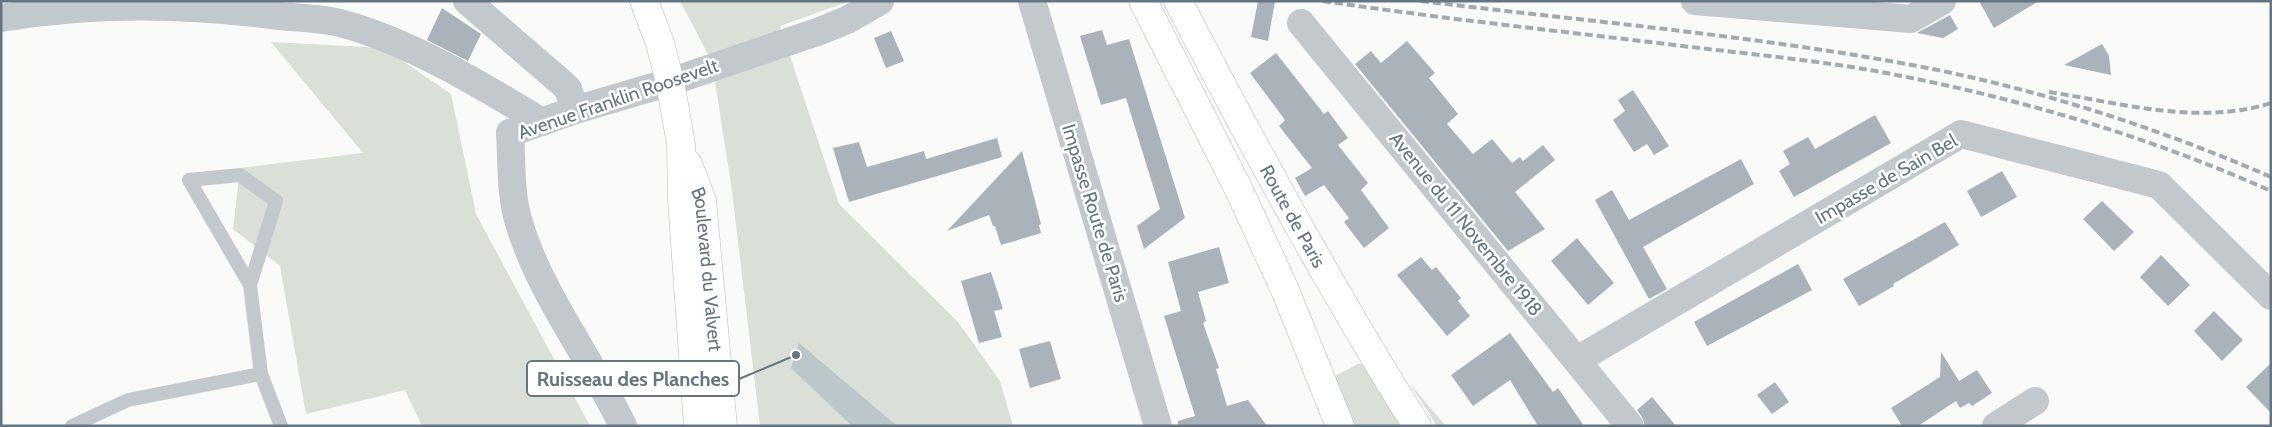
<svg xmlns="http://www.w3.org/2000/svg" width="2272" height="427" viewBox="0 0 2272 427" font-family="Cabin,sans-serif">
	<rect width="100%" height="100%" fill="#fafaf8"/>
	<g fill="#dadfd7">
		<polygon points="680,1 850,1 780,26 839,204 958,322 1000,381 1013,426 760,426 732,191 712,62"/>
		<polygon points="271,42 384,48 451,94 476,214 590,426 422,426 405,390 306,414 280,266 233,229 240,168 363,153"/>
		<polygon points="1358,364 1362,364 1403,426 1355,426 1335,376"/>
		<polygon points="1410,384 1445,425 1445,426 1437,426"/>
	</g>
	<polygon fill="#bbc7cb" points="799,343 897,426 852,426 791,368"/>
	<g fill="#aab3b9">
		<polygon points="1258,1 1275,1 1268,41 1251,37"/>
		<polygon points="1979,1 2039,1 1994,28"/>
		<polygon points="442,8 481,34 468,61 427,40"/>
		<polygon points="1950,15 1958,29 1943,38 1917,33"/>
		<polygon points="1102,30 1107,45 1129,39 1185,218 1144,249 1137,226 1160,209 1126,98 1101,105 1080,36"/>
		<polygon points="891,31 904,61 886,68 874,38"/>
		<polygon points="1407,41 1435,73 1429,78 1458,114 1447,124 1473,154 1492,139 1512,163 1520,157 1523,161 1543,145 1555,160 1515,192 1545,229 1508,251 1355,64 1371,51 1381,63"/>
		<polygon points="2102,44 2109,56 2111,75 2064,65"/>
		<polygon points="1276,53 1324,114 1328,111 1348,138 1338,145 1368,183 1361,190 1389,228 1364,248 1344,222 1349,218 1324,185 1305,196 1295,178 1312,168 1279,126 1285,120 1250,73"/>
		<polygon points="1633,90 1669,146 1654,155 1647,144 1634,152 1613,120 1625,111 1618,100"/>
		<polygon points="1875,115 1891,143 1794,197 1779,171 1790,164 1783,151 1808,137 1815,149"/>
		<polygon points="997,138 1002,157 849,202 833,148 859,142 867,167 924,151 926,159"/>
		<polygon points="1022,151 1041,224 1039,225 1041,233 1001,245 995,226 993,226 989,215 947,231"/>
		<polygon points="1741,159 1754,184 1643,247 1667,289 1649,299 1595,200 1612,190 1629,220"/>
		<polygon points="2002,171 2017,197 1981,217 1967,191"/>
		<polygon points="2102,201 2134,232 2114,251 2083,219"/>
		<polygon points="1945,222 1959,245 1893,284 1894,286 1859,306 1843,279"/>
		<polygon points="1577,238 1614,283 1588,305 1551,261"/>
		<polygon points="1219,247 1229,283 1198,292 1206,321 1203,323 1219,368 1216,369 1227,406 1248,400 1267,426 1178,426 1178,421 1195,416 1164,316 1181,311 1168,262"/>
		<polygon points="2161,255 2190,285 2168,306 2140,277"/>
		<polygon points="1421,257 1432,270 1436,267 1461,298 1458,301 1470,316 1447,336 1397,275"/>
		<polygon points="1798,264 1812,290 1707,346 1694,322"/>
		<polygon points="991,272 1003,309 994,311 1002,337 979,343 961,281"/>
		<polygon points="2214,311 2243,340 2222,361 2194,331"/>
		<polygon points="1510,333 1553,392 1558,388 1584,426 1538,426 1510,380 1473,406 1451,375"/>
		<polygon points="1050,341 1061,379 1030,388 1019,349"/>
		<polygon points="1941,352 1959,381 1977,370 1992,393 1972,406 1969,403 1960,408 1956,401 1918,426 1902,426 1891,408 1940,377"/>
		<polygon points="2271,363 2271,413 2246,387"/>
		<polygon points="1775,382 1789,402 1772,414 1757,395"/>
		<polygon points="1652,397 1676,426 1645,426 1642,417 1637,410"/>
	</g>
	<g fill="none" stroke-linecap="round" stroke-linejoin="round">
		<g stroke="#b5babe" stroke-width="29">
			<g id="primary">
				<polyline points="644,1 660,43 670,82 681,144 682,200 698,426"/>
				<polyline points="1143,1 1239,190 1285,290 1340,426"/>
				<path id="s1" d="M1178,1C1253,146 1330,288 1417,426"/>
				<path id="s2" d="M688,164L702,200L723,426"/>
			</g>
		</g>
		<g stroke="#c3c8cc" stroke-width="14">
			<polyline points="250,285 189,180 240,175 276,201 250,285 261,374 281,426"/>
			<polyline points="72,426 128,400 261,374"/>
		</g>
		<g stroke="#c3c8cc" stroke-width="28">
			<polyline points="467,1 563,84 568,89 575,110"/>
			<polyline points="1032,1 1158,426"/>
			<polyline points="1695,1 1911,19 1942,1"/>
			<path d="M1,18C92,2 189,4 280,16C299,18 321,18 340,23C409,41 481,85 542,122"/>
			<polyline points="1301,23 1630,426"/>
			<polyline points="510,133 575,110 670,82 820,31 847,20 880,1"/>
			<path d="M510,133C512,163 510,194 519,223C541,296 591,358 623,426"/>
			<polyline points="1577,360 1961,134 2159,185 2271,296"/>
			<polyline points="1996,426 2035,401"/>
		</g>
		<use href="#primary" stroke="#fff" stroke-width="28"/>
		<g stroke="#a2aab0" stroke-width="4" stroke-dasharray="8 4" stroke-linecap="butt">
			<path d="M1323,1C1445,19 1568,32 1691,47C1750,54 1811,60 1870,70C2008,95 2143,134 2271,191"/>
			<path d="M1421,1C1584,21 1750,35 1912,65C2035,88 2156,127 2271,177"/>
			<path d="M2049,92C2121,103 2199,126 2271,103"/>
		</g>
	</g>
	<g text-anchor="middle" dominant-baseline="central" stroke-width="5" stroke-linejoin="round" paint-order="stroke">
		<g font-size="19" fill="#657683" stroke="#fff">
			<text transform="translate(618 99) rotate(-19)">Avenue Franklin Roosevelt</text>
			<text transform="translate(1886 179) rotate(-30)">Impasse de Sain Bel</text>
			<text transform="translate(1095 213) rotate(73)">Impasse Route de Paris</text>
			<text stroke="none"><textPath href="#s1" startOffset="244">Route de Paris</textPath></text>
			<text transform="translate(1466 224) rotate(51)">Avenue du 11 Novembre 1918</text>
			<text stroke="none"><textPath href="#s2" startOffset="108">Boulevard du Valvert</textPath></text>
		</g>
	</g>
	<path fill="none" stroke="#657683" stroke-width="2" d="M796 355L739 379"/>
	<circle fill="#657683" stroke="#fff" stroke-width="2" cx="796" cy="355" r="5"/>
	<rect fill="#fff" stroke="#657683" stroke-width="2" x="527" y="361" width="212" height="35" rx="5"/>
	<g font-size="20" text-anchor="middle" font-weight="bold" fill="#657683">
		<text x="633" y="386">Ruisseau des Planches</text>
	</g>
	<rect width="2272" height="427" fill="none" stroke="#657683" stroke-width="5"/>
</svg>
